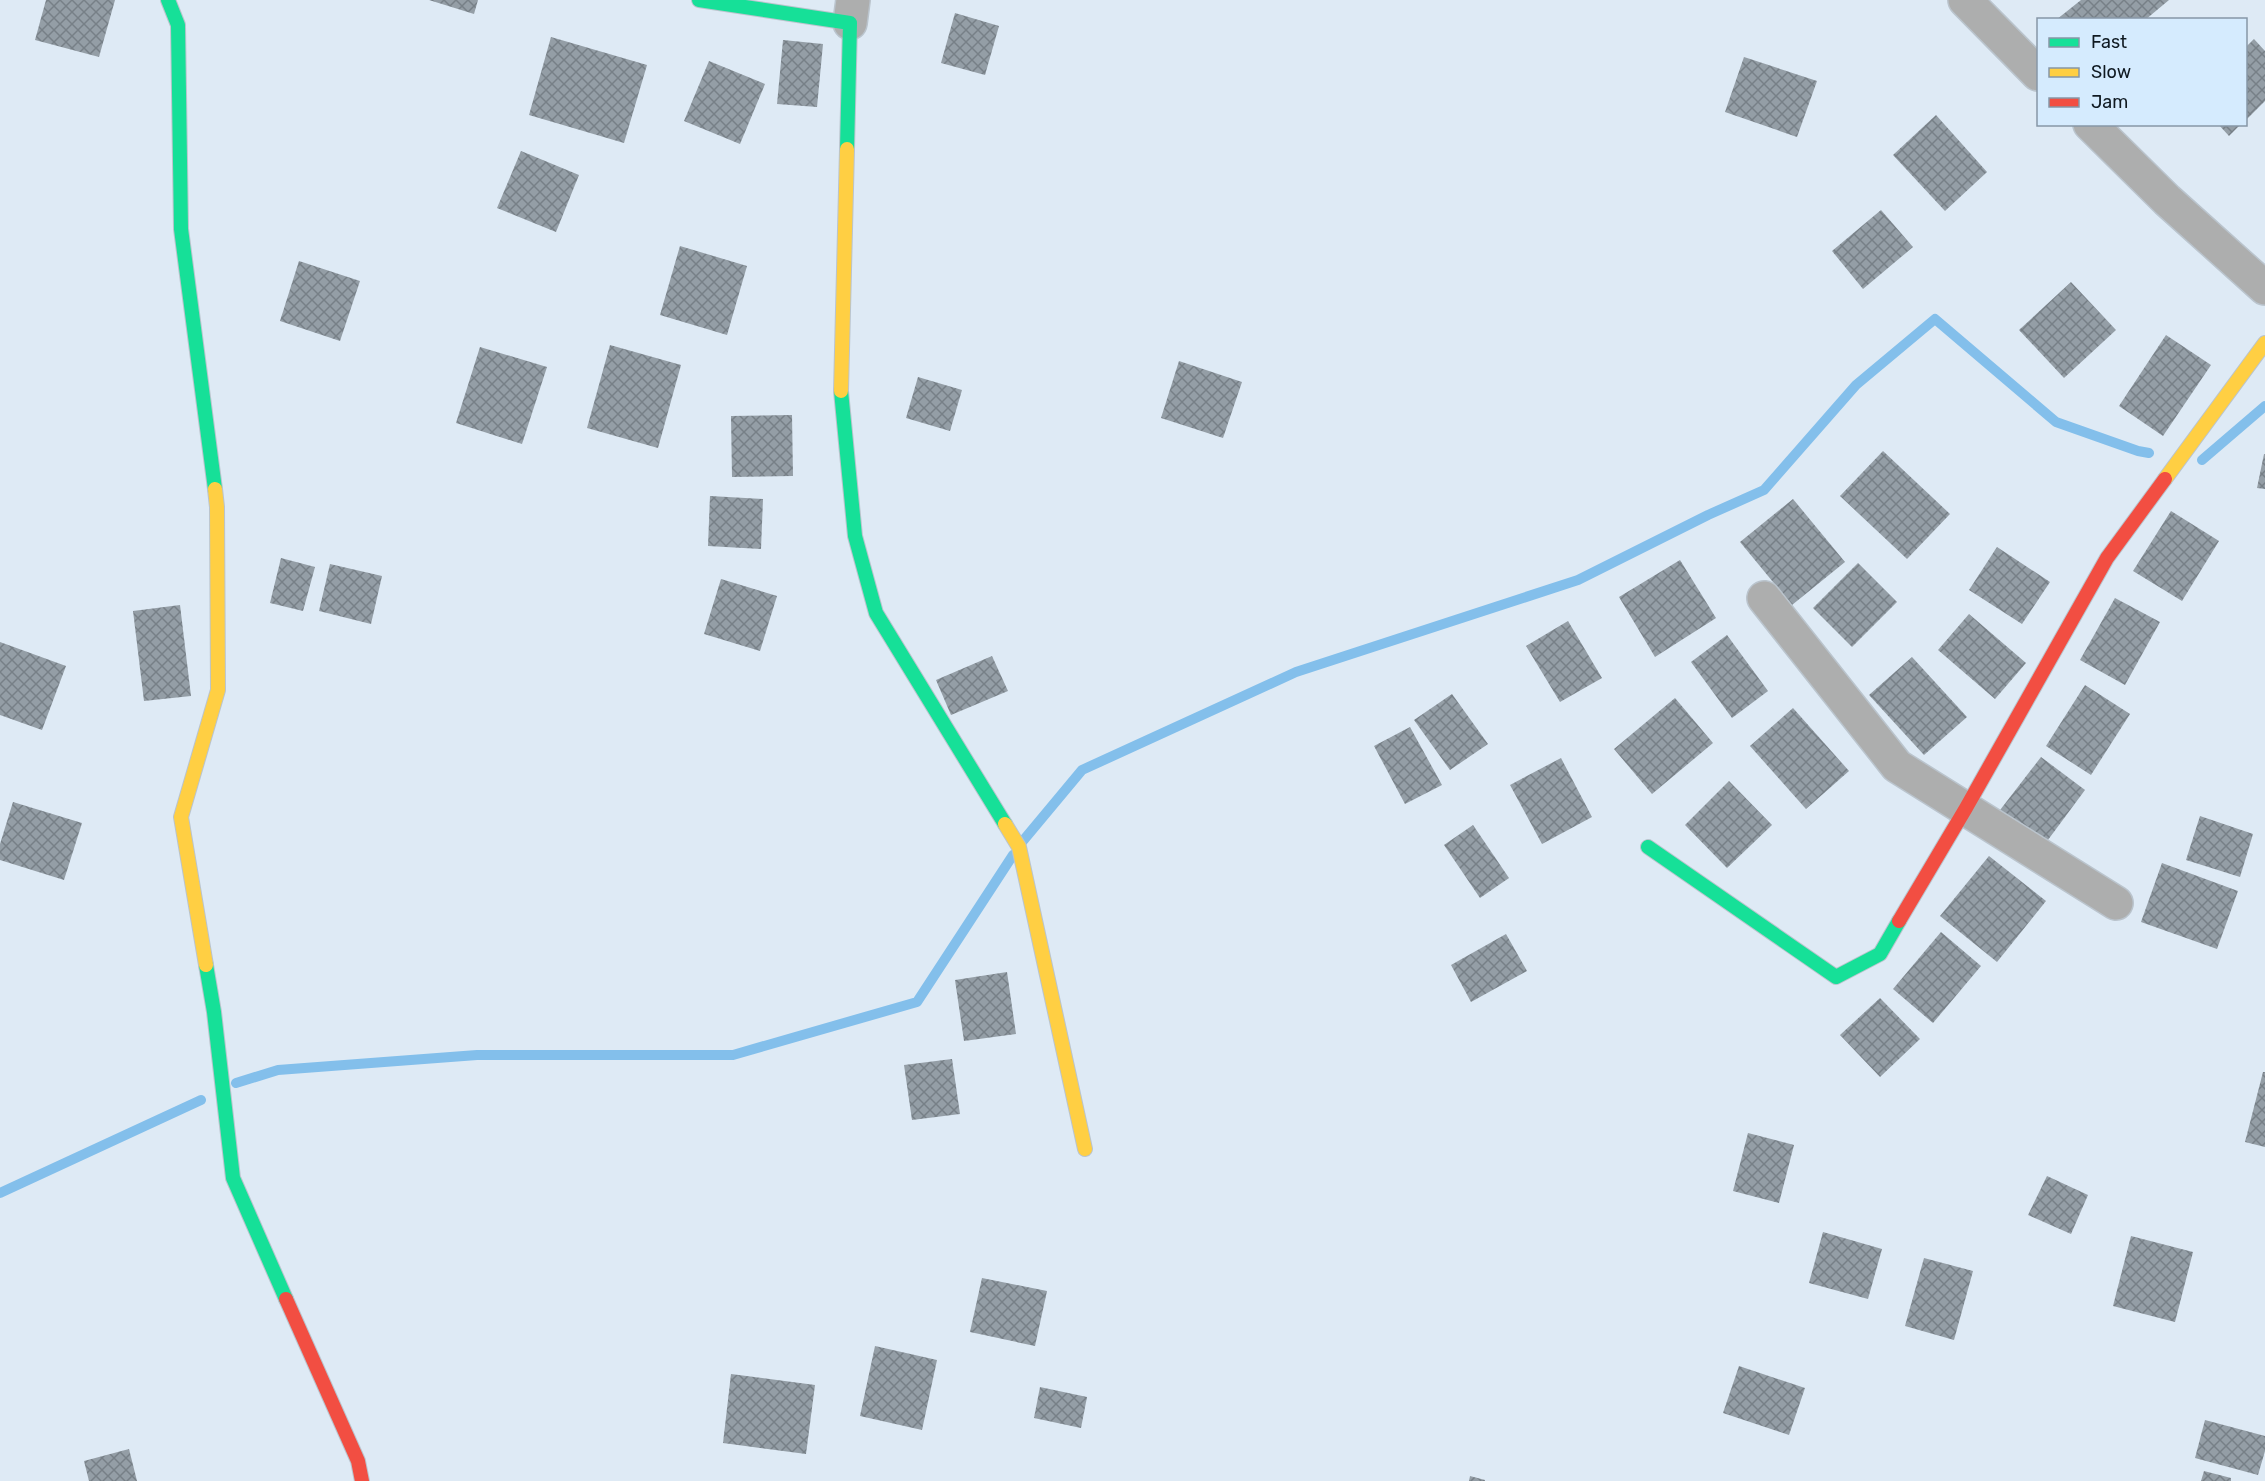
<svg xmlns="http://www.w3.org/2000/svg" width="2265" height="1481" viewBox="0 0 2265 1481" font-family="Rubik,sans-serif">
	<defs>
		<pattern id="building-cross-hatch" width="8" height="8" patternUnits="userSpaceOnUse" patternTransform="scale(1.5)"><rect width="8" height="8" fill="#949ea6"/><path d="M0 0l8 8M0 8l8-8" fill="none" stroke="#778087"/></pattern>
	</defs>
	<rect width="100%" height="100%" fill="#deeaf5"/>
	<g fill="none" stroke-linecap="round" stroke-linejoin="round">
		<g stroke="#83bfeb" stroke-width="10">
			<polyline points="2202,460 2265,406"/>
			<polyline points="1022,842 1082,770 1296,672 1578,580 1708,515 1764,490 1856,385 1935,319 2056,422 2138,451 2149,453"/>
			<polyline points="236,1083 278,1070 477,1055 733,1055 917,1002 1013,855"/>
			<polyline points="0,1193 201,1100"/>
		</g>
	</g>
	<g fill="url(#building-cross-hatch)">
		<polygon points="46,0 115,0 99,57 35,40"/>
		<polygon points="429,0 478,0 474,14"/>
		<polygon points="2081,0 2169,0 2145,20 2056,20"/>
		<polygon points="955,13 999,26 985,75 941,63"/>
		<polygon points="551,37 647,65 624,143 529,115"/>
		<polygon points="2254,39 2265,51 2265,101 2246,120 2246,47"/>
		<polygon points="783,40 823,44 817,107 777,104"/>
		<polygon points="1744,57 1817,81 1797,137 1725,112"/>
		<polygon points="709,61 765,84 740,144 684,121"/>
		<polygon points="1936,115 1987,172 1945,211 1893,155"/>
		<polygon points="2218,124 2241,124 2229,136"/>
		<polygon points="521,151 579,175 556,232 497,208"/>
		<polygon points="1881,210 1913,247 1863,289 1832,251"/>
		<polygon points="680,246 747,266 727,335 660,315"/>
		<polygon points="299,261 360,281 340,341 280,321"/>
		<polygon points="2071,282 2116,330 2064,378 2019,330"/>
		<polygon points="2166,335 2211,365 2163,436 2119,406"/>
		<polygon points="610,345 681,365 658,448 587,428"/>
		<polygon points="480,347 547,367 522,444 456,423"/>
		<polygon points="1179,361 1242,382 1223,438 1161,418"/>
		<polygon points="918,377 962,390 950,431 906,418"/>
		<polygon points="792,415 793,476 732,477 731,416"/>
		<polygon points="1883,451 1950,514 1907,559 1840,496"/>
		<polygon points="2264,454 2265,454 2265,489 2257,488"/>
		<polygon points="710,496 763,499 761,549 708,546"/>
		<polygon points="1793,499 1845,562 1792,605 1740,542"/>
		<polygon points="2171,511 2219,541 2182,601 2133,571"/>
		<polygon points="1997,547 2050,582 2022,624 1969,590"/>
		<polygon points="281,558 315,567 303,611 270,603"/>
		<polygon points="1680,560 1716,618 1655,657 1619,597"/>
		<polygon points="1858,563 1897,602 1852,647 1813,608"/>
		<polygon points="330,564 382,576 371,624 319,611"/>
		<polygon points="721,579 777,596 760,651 704,634"/>
		<polygon points="2115,598 2160,622 2125,685 2080,660"/>
		<polygon points="180,605 191,696 144,701 133,611"/>
		<polygon points="1969,614 2026,663 1995,699 1938,650"/>
		<polygon points="1568,621 1602,678 1560,702 1526,646"/>
		<polygon points="1727,635 1768,691 1732,718 1691,662"/>
		<polygon points="0,642 66,666 42,730 0,715"/>
		<polygon points="992,656 1008,691 951,715 936,680"/>
		<polygon points="1912,657 1967,717 1924,755 1869,695"/>
		<polygon points="2085,685 2130,714 2091,775 2046,746"/>
		<polygon points="1452,694 1488,744 1450,770 1414,720"/>
		<polygon points="1675,698 1713,743 1652,794 1614,749"/>
		<polygon points="1793,708 1849,771 1806,809 1750,746"/>
		<polygon points="1410,727 1442,785 1405,804 1374,746"/>
		<polygon points="2041,757 2085,790 2042,848 1997,814"/>
		<polygon points="1561,758 1592,817 1542,844 1510,785"/>
		<polygon points="1729,781 1772,825 1727,868 1685,825"/>
		<polygon points="13,802 82,823 64,880 0,860 0,844"/>
		<polygon points="2200,816 2253,834 2240,877 2186,860"/>
		<polygon points="1473,825 1509,878 1480,898 1444,845"/>
		<polygon points="1989,856 2046,901 1997,962 1940,916"/>
		<polygon points="2162,863 2238,891 2217,949 2141,922"/>
		<polygon points="1941,932 1981,966 1933,1023 1893,989"/>
		<polygon points="1506,934 1527,971 1471,1002 1451,965"/>
		<polygon points="1007,972 1016,1034 964,1041 955,980"/>
		<polygon points="1880,998 1920,1039 1880,1077 1840,1035"/>
		<polygon points="952,1059 960,1114 912,1120 904,1065"/>
		<polygon points="2263,1072 2265,1072 2265,1147 2245,1142"/>
		<polygon points="1748,1133 1794,1145 1779,1203 1733,1191"/>
		<polygon points="2047,1176 2088,1195 2071,1234 2028,1215"/>
		<polygon points="1823,1232 1882,1249 1868,1299 1809,1283"/>
		<polygon points="2131,1236 2193,1252 2175,1322 2113,1306"/>
		<polygon points="1924,1258 1973,1271 1954,1340 1905,1326"/>
		<polygon points="982,1278 1047,1291 1035,1346 970,1332"/>
		<polygon points="875,1346 937,1360 922,1430 860,1416"/>
		<polygon points="1739,1366 1805,1388 1789,1435 1723,1413"/>
		<polygon points="731,1374 815,1385 806,1454 723,1443"/>
		<polygon points="1040,1387 1087,1397 1081,1428 1034,1418"/>
		<polygon points="2205,1420 2265,1436 2265,1451 2258,1475 2195,1458"/>
		<polygon points="129,1449 137,1481 89,1481 84,1461"/>
		<polygon points="2204,1471 2231,1478 2231,1481 2201,1481"/>
		<polygon points="1470,1476 1485,1480 1485,1481 1469,1481"/>
	</g>
	<g fill="none" stroke-linecap="round" stroke-linejoin="round">
		<g stroke="#bac4cd" stroke-width="36">
			<g id="street">
				<polyline points="1965,0 2038,74"/>
				<polyline points="850,23 853,0"/>
				<polyline points="2090,124 2167,200 2265,288"/>
				<polyline points="1764,598 1897,766 2116,903"/>
			</g>
		</g>
		<g stroke="#bac4cd" stroke-width="16">
			<g id="fast">
				<polyline points="168,0 178,25 181,229 215,489"/>
				<polyline points="699,0 850,23 847,149"/>
				<polyline points="841,391 855,536 876,613 1005,824"/>
				<polyline points="1648,847 1836,977 1880,954 1899,921"/>
				<polyline points="206,965 214,1012 233,1178 286,1299"/>
			</g>
		</g>
		<g stroke="#bac4cd" stroke-width="16">
			<g id="slow">
				<polyline points="841,391 847,149"/>
				<polyline points="2165,479 2265,343"/>
				<polyline points="1005,824 1019,847 1085,1149"/>
				<polyline points="206,965 181,817 218,690 217,507 215,489"/>
			</g>
		</g>
		<g stroke="#bac4cd" stroke-width="16">
			<g id="jam">
				<polyline points="1899,921 1966,808 2107,558 2165,479"/>
				<polyline points="286,1299 358,1461 362,1481"/>
			</g>
		</g>
		<use href="#street" stroke="#adaeae" stroke-width="33"/>
		<use href="#fast" stroke="#16e098" stroke-width="14"/>
		<use href="#slow" stroke="#ffcf43" stroke-width="14"/>
		<use href="#jam" stroke="#f24e42" stroke-width="14"/>
	</g>
	<rect x="2037" y="18" width="210" height="108" fill="#d5ebfe" stroke="#8697a6" stroke-width="1.5"/>
	<rect x="2049" y="38" width="30" height="9" fill="#16e098" stroke="#8697a6" stroke-width="1.5"/>
	<text x="2091" y="48" font-size="18" fill="#0f1921">Fast</text>
	<rect x="2049" y="68" width="30" height="9" fill="#ffcf43" stroke="#8697a6" stroke-width="1.5"/>
	<text x="2091" y="78" font-size="18" fill="#0f1921">Slow</text>
	<rect x="2049" y="98" width="30" height="9" fill="#f24e42" stroke="#8697a6" stroke-width="1.5"/>
	<text x="2091" y="108" font-size="18" fill="#0f1921">Jam</text>
</svg>
